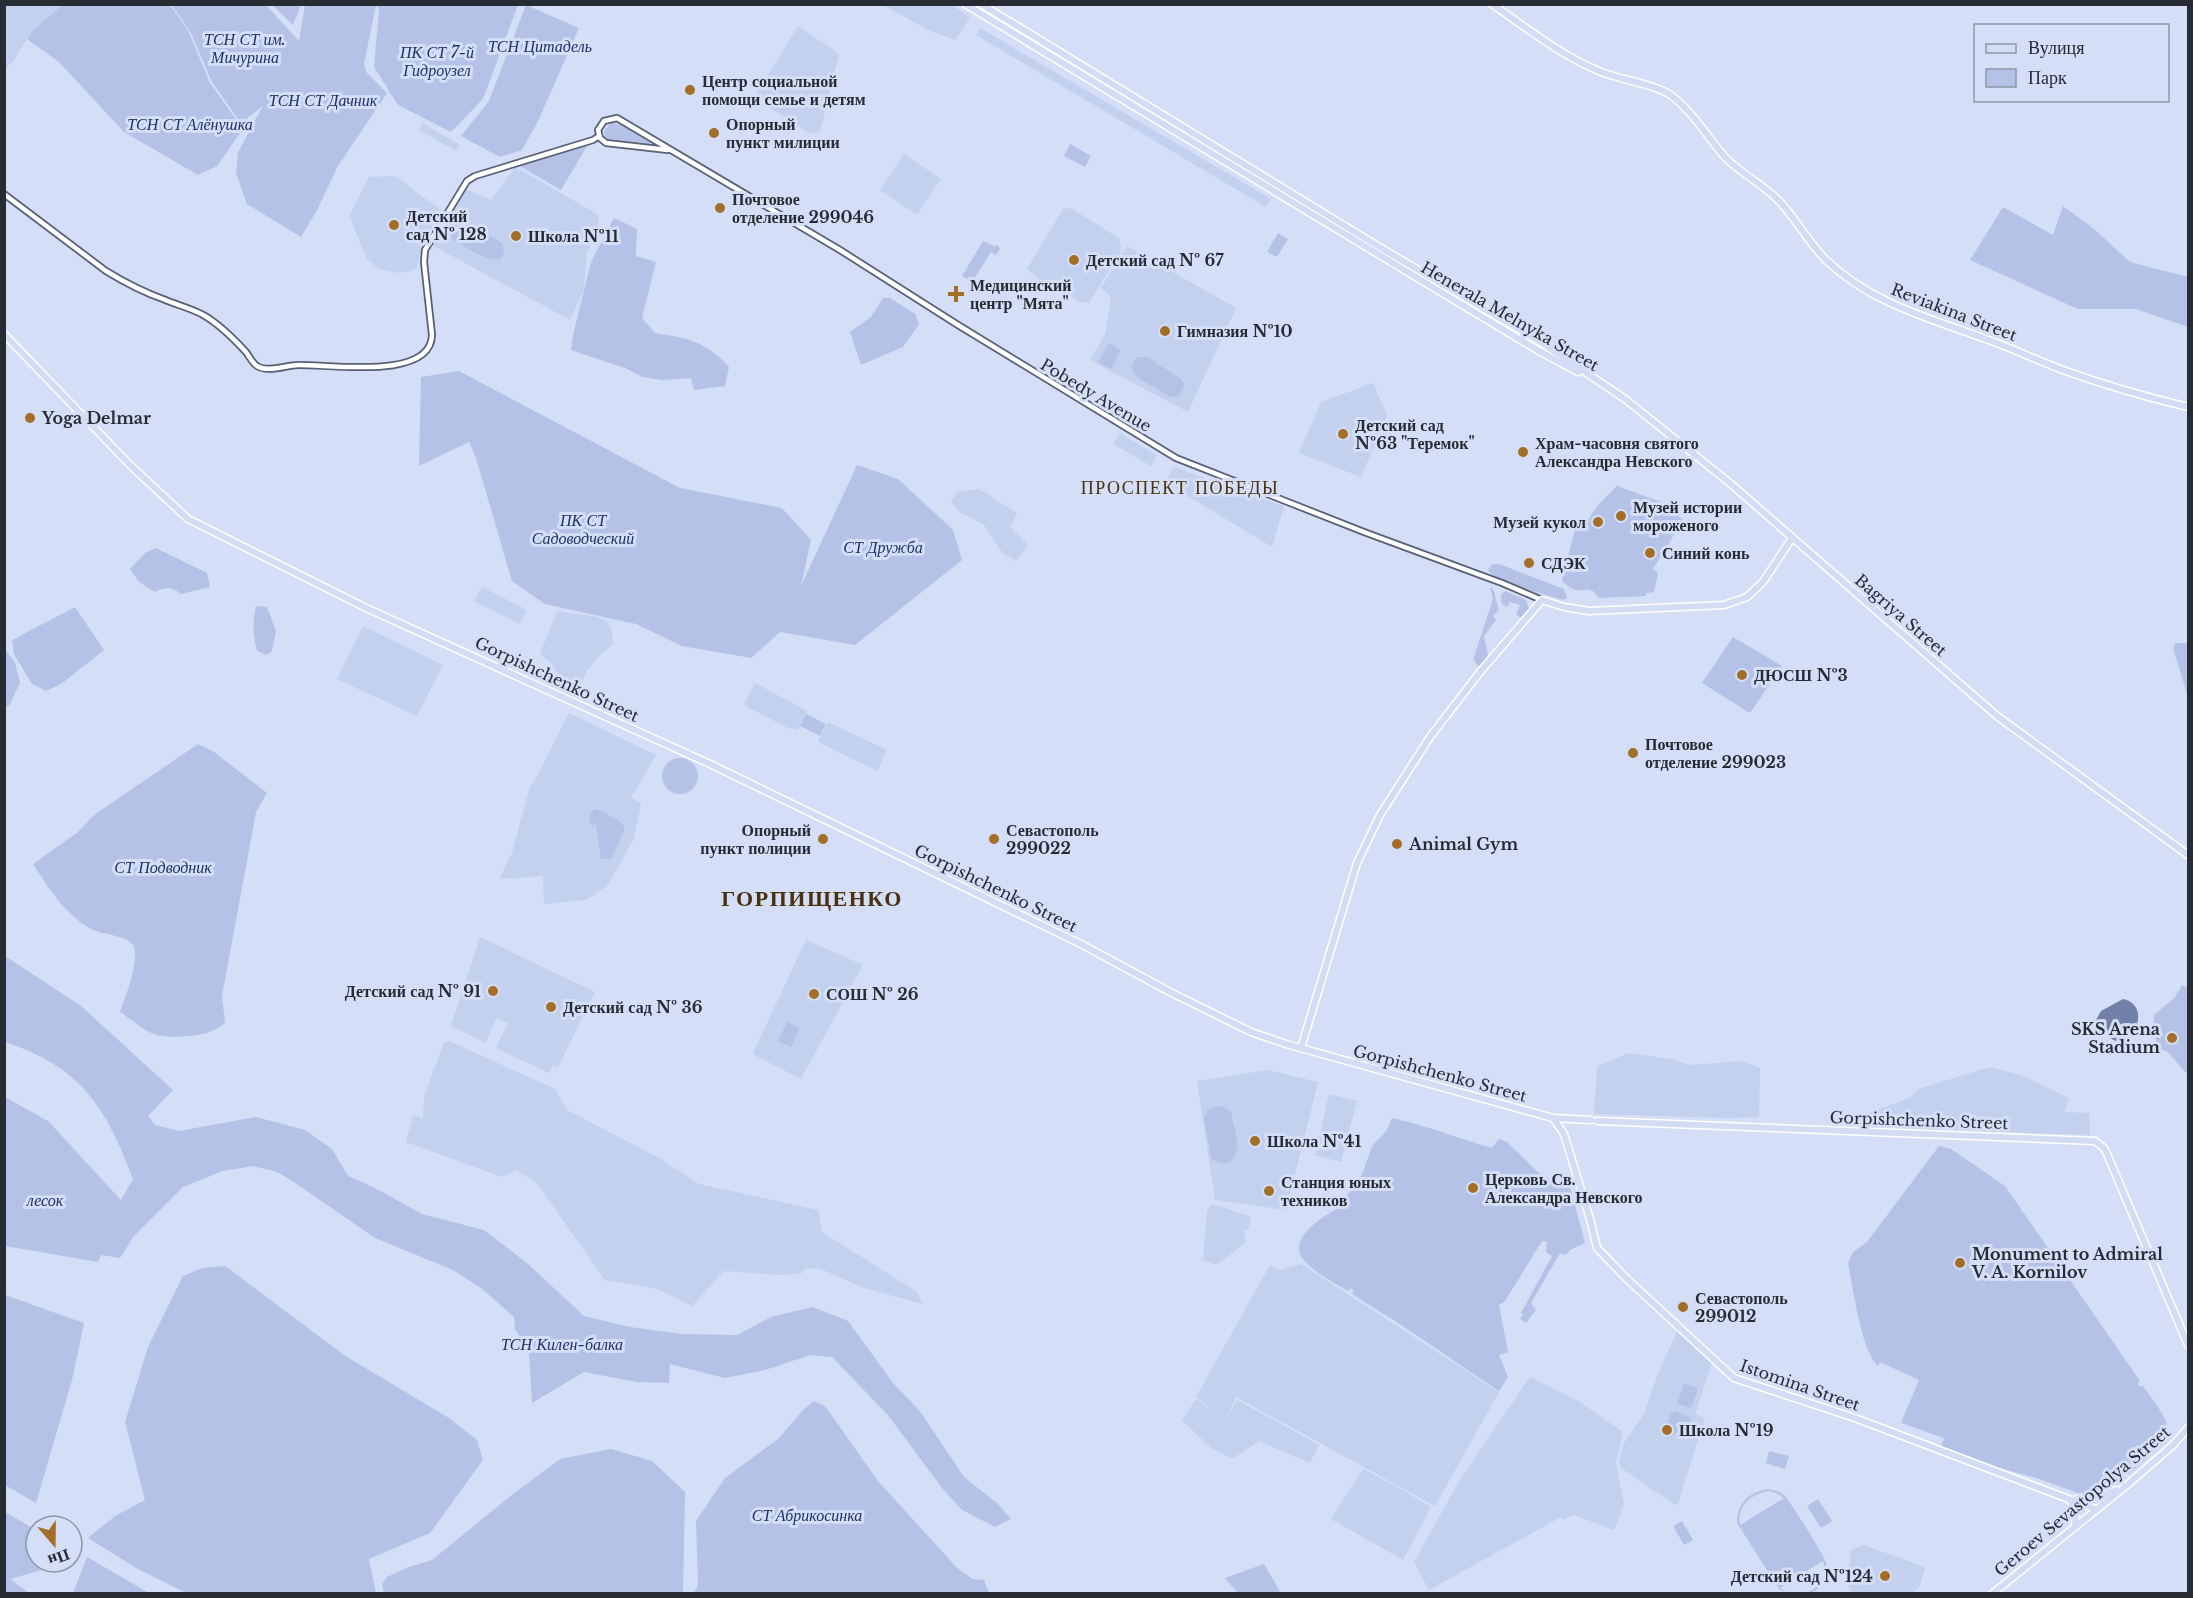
<svg xmlns="http://www.w3.org/2000/svg" width="2193" height="1598" viewBox="0 0 2193 1598" font-family="'Libre Baskerville',serif">
	<rect width="100%" height="100%" fill="#d4def6"/>
	<g fill="#c3d0ee">
		<polygon points="5,5 63,5 33,30 13,61 5,69"/>
		<polygon points="883,5 952,5 970,18 955,40 928,30"/>
		<polygon points="798,26 839,54 820,132 811,134 754,98"/>
		<polygon points="980,28 1271,199 1266,207 976,35"/>
		<polygon points="422,123 460,145 456,151 419,130"/>
		<polygon points="904,154 941,179 917,215 880,190"/>
		<polygon points="515,167 599,215 598,226 587,252 584,289 570,320 432,245 464,188 491,200"/>
		<polygon points="395,176 443,212 423,244 417,267 411,271 399,273 379,269 367,259 354,228 350,215 369,177"/>
		<polygon points="1071,208 1120,239 1121,251 1089,303 1079,302 1039,279 1027,269 1063,209"/>
		<polygon points="1127,246 1236,308 1188,412 1090,360 1105,334 1106,329 1111,296 1101,288"/>
		<polygon points="1373,383 1387,415 1361,477 1299,453 1321,402"/>
		<polygon points="1120,433 1157,456 1151,466 1113,444"/>
		<polygon points="1174,467 1284,506 1272,547 1165,482"/>
		<polygon points="979,489 1017,513 1010,527 1028,545 1016,561 1002,552 984,525 958,511 951,501 958,492"/>
		<polygon points="482,587 527,610 520,624 474,601"/>
		<polygon points="557,611 597,617 606,621 612,631 613,644 602,653 586,672 582,683 558,675 552,664 540,654"/>
		<polygon points="363,626 443,665 417,716 337,679"/>
		<polygon points="755,683 807,711 798,730 788,728 744,705"/>
		<polygon points="569,713 656,755 631,798 641,803 634,839 607,886 586,900 544,904 543,876 499,879 512,853 530,786 536,779"/>
		<polygon points="828,722 887,750 877,771 818,742"/>
		<polygon points="480,937 595,992 558,1067 553,1065 549,1073 498,1049 497,1045 508,1023 496,1018 486,1043 451,1026"/>
		<polygon points="806,940 863,965 801,1079 756,1056 753,1053"/>
		<polygon points="449,1041 555,1089 567,1110 661,1159 699,1184 818,1210 822,1232 917,1292 922,1304 861,1287 819,1268 805,1269 802,1273 780,1275 724,1271 692,1306 658,1289 605,1280 536,1182 516,1170 502,1177 406,1142 413,1116 423,1118 424,1096 444,1043"/>
		<polygon points="1629,1053 1671,1059 1690,1065 1742,1061 1760,1068 1759,1117 1728,1118 1594,1114 1597,1066"/>
		<polygon points="1990,1067 2023,1076 2069,1098 2064,1112 2089,1113 2090,1135 1861,1127 1862,1115 1910,1098 1918,1089"/>
		<polygon points="1268,1070 1318,1082 1286,1210 1215,1200 1197,1081"/>
		<polygon points="1329,1094 1357,1101 1341,1162 1315,1155"/>
		<polygon points="1214,1204 1251,1217 1248,1230 1244,1229 1246,1242 1217,1265 1203,1260 1207,1212 1210,1205"/>
		<polygon points="1301,1264 1499,1392 1435,1506 1236,1397 1225,1420 1237,1400 1319,1445 1310,1463 1259,1441 1232,1459 1211,1448 1182,1420 1196,1399 1216,1414 1196,1397 1270,1265 1280,1270"/>
		<polygon points="1677,1331 1712,1363 1695,1414 1705,1418 1678,1504 1675,1505 1621,1468 1619,1461 1624,1443 1643,1416 1658,1374"/>
		<polygon points="1530,1377 1578,1401 1623,1432 1616,1463 1624,1505 1614,1530 1574,1515 1563,1520 1561,1517 1429,1590 1414,1562 1461,1478"/>
		<polygon points="1363,1469 1399,1488 1431,1507 1403,1560 1331,1519"/>
		<polygon points="1864,1545 1925,1567 1920,1585 1913,1593 1852,1593 1847,1583 1851,1550"/>
	</g>
	<g fill="#b3c2e6" fill-rule="evenodd">
		<polygon points="63,5 170,5 188,30 210,83 243,129 217,166 198,175 124,132 59,62 27,39 33,30"/>
		<polygon points="172,5 266,5 299,41 305,5 376,5 364,64 367,73 387,93 338,166 317,210 301,237 247,204 236,173 238,152 263,106 241,123 212,82 191,33"/>
		<polygon points="272,5 301,5 293,25"/>
		<polygon points="377,5 518,5 483,99 451,132 398,105 374,67 379,11"/>
		<polygon points="526,5 579,28 539,119 522,150 500,157 461,136 489,101"/>
		<polygon points="613,123 621,125 653,144 651,146 608,140 605,138 604,131 609,125"/>
		<polygon points="588,144 561,190 520,166"/>
		<polygon points="1070,144 1091,156 1085,167 1064,156"/>
		<polygon points="2063,206 2094,229 2130,262 2188,277 2188,327 2136,309 2078,309 1970,260 2003,207 2053,235"/>
		<path d="M614,218L637,229L636,256L656,262L642,318L655,333C687,338 706,341 729,367L725,386L694,390L691,378L662,380L643,377L625,368L571,350L573,335L591,262Z"/>
		<path d="M460,221H466L502,243C513,280 463,245 453,240L450,233L452,226Z"/>
		<polygon points="1278,233 1288,239 1277,257 1267,252"/>
		<polygon points="983,241 993,246 998,245 1000,249 996,255 991,252 972,282 962,276"/>
		<polygon points="883,298 890,298 915,314 919,324 903,347 861,365 850,332 871,317"/>
		<polygon points="1109,343 1121,350 1111,369 1098,362"/>
		<path d="M1137,357H1147L1181,379L1184,384C1183,391 1180,398 1172,397C1166,396 1159,390 1154,387C1142,380 1122,372 1137,357Z"/>
		<polygon points="459,371 680,488 782,508 811,540 801,586 857,465 898,479 953,530 962,560 855,645 780,632 751,658 682,646 636,624 545,604 512,581 476,458 469,442 419,466 421,377"/>
		<path d="M1617,486L1661,502L1683,520L1653,569L1658,573L1654,592L1646,593V596L1599,598L1593,591L1587,589C1576,593 1570,588 1562,581L1577,521L1588,520L1597,506Z"/>
		<path d="M156,548L207,573L210,587L181,594C171,586 166,587 155,592L139,582L130,569L145,553Z"/>
		<path d="M1492,564H1499L1564,589L1567,598L1562,600L1556,598C1541,593 1495,582 1488,570Z"/>
		<polygon points="1490,587 1493,589 1499,610 1493,616 1496,620 1484,636 1488,656 1479,667 1474,661 1474,657 1493,599"/>
		<polygon points="1505,591 1526,600 1529,609 1521,618 1516,614 1520,605 1510,602 1507,607 1502,604 1501,595"/>
		<path d="M256,606L267,607L276,631L272,651L267,655L257,651C253,635 252,622 256,606Z"/>
		<polygon points="75,607 104,650 61,684 46,691 32,684 14,654 12,640"/>
		<polygon points="1733,637 1782,666 1750,713 1702,683"/>
		<polygon points="2176,643 2188,643 2188,697 2173,648"/>
		<polygon points="4,648 15,662 20,683 9,706 5,707"/>
		<polygon points="806,714 826,724 820,736 800,726"/>
		<path d="M198,744L214,752L267,793L256,812L222,996L225,1022C214,1037 174,1039 157,1035C145,1032 131,1019 120,1012C125,998 141,958 133,945C127,935 102,935 91,929C65,914 49,889 33,864L78,832L94,815Z"/>
		<circle cx="680" cy="776" r="18"/>
		<polygon points="597,809 621,822 625,829 611,859 601,859 596,825 591,825 589,816 592,811"/>
		<path d="M5,956L81,1006L173,1090L148,1116L155,1125L179,1131L256,1117L305,1130L332,1149L348,1176L375,1188L422,1214L484,1230L528,1264L584,1316L630,1327L682,1334L737,1335L771,1317L813,1307L848,1321L893,1383L919,1410L964,1477L997,1503L1011,1519L995,1527L962,1510L942,1488L888,1415L832,1357L810,1355L765,1370L725,1378L670,1364L669,1383L637,1382L584,1372L532,1403L529,1352L515,1329L514,1317L481,1288L453,1270L375,1238L291,1180L277,1172L253,1166L223,1171L183,1187L133,1237L120,1258L101,1255L98,1262L5,1246V1097L48,1121L121,1200L133,1179C106,1107 81,1067 5,1042Z"/>
		<polygon points="2182,985 2188,988 2188,1075 2168,1052 2158,1048 2153,1028 2154,1015 2175,997"/>
		<polygon points="787,1022 800,1028 791,1047 778,1041"/>
		<path d="M1217,1106H1221L1231,1112C1233,1126 1245,1154 1229,1162C1222,1165 1217,1163 1211,1158L1204,1118L1208,1110Z"/>
		<path d="M1392,1118C1427,1126 1458,1138 1492,1148L1499,1139L1507,1142L1540,1174L1542,1173L1548,1178L1570,1187L1585,1243L1570,1250L1566,1255L1560,1253L1531,1303L1536,1310L1526,1323L1520,1319L1523,1314L1521,1313L1552,1256L1546,1252L1547,1242L1542,1241L1505,1301L1499,1305L1508,1352L1499,1355L1508,1377L1499,1391C1469,1372 1440,1350 1410,1331C1391,1318 1372,1307 1352,1294L1354,1291L1350,1288L1348,1291C1334,1283 1306,1268 1300,1254C1292,1235 1329,1211 1344,1206C1354,1203 1367,1203 1377,1203L1346,1204L1345,1197L1354,1188L1363,1172L1372,1146L1387,1130Z"/>
		<path d="M1939,1146L1951,1149L2005,1186L2140,1381L2138,1383L2139,1386H2143C2153,1401 2169,1418 2169,1435L2171,1437L2129,1474L2117,1475L2109,1481L2111,1484L2091,1493H2078L2039,1479L1996,1467L1941,1447L1944,1438L1901,1423L1919,1380L1880,1362L1878,1366C1861,1351 1853,1287 1848,1263L1853,1252L1867,1242Z"/>
		<polygon points="225,1266 347,1357 449,1418 477,1440 483,1460 430,1533 369,1559 376,1593 186,1593 138,1569 88,1538 115,1516 145,1500 125,1422 148,1347 183,1276 202,1268"/>
		<polygon points="5,1295 84,1323 72,1380 36,1503 5,1485"/>
		<polygon points="1684,1384 1698,1388 1691,1408 1677,1404"/>
		<polygon points="814,1401 825,1406 878,1481 958,1569 973,1579 984,1580 989,1593 694,1593 698,1585 696,1521 725,1478 778,1439 804,1409"/>
		<polygon points="1675,1411 1689,1417 1690,1422 1669,1438 1665,1434 1670,1415"/>
		<polygon points="611,1449 652,1461 685,1492 683,1593 384,1593 382,1584 387,1577 406,1568 432,1560 513,1494 560,1459"/>
		<polygon points="1769,1451 1789,1456 1785,1469 1766,1463"/>
		<path d="M1767,1489C1773,1490 1780,1491 1784,1495C1790,1501 1824,1555 1826,1563C1829,1576 1821,1593 1806,1593C1821,1586 1827,1577 1823,1561L1780,1588L1788,1593L1779,1589L1737,1523C1737,1503 1748,1493 1767,1489ZM1768,1491L1776,1493L1784,1498L1740,1525C1737,1506 1750,1495 1768,1491Z"/>
		<polygon points="1818,1499 1832,1521 1821,1528 1807,1506"/>
		<polygon points="5,1512 36,1530 36,1562 55,1562 49,1568 10,1579 29,1593 5,1593"/>
		<polygon points="1682,1521 1693,1540 1684,1545 1673,1526"/>
		<polygon points="87,1557 149,1593 73,1593"/>
		<polygon points="1264,1564 1281,1593 1238,1593 1225,1578"/>
	</g>
	<path fill="#7181aa" d="M2123,999C2157,1006 2126,1062 2106,1033L2100,1032L2096,1020L2101,1011Z"/>
	<g fill="none" stroke-linecap="round" stroke-linejoin="round">
		<g stroke="#576074" stroke-width="8">
			<g id="minor">
				<polyline points="668,150 606,143 600,138 598,130 604,121 617,118 840,250 958,325 1176,458 1364,532 1502,583 1542,600"/>
				<path d="M4,194L106,271C124,282 143,292 163,299C176,305 192,308 205,316C220,325 234,339 246,352C249,356 253,364 257,366C268,373 287,365 298,365C329,364 431,381 432,335L424,262L425,250L467,181L475,176L593,140L599,136"/>
			</g>
		</g>
		<g stroke="#fff" stroke-width="9">
			<g id="major">
				<polyline points="965,4 1449,297 1539,351 1578,372"/>
				<polyline points="981,4 1381,248 1542,343 1625,399 1731,484 1997,716 2188,855"/>
				<path d="M1492,4C1527,28 1560,55 1599,71C1619,80 1656,84 1672,96C1694,113 1707,137 1725,157C1742,175 1765,185 1781,203C1797,221 1809,243 1826,260C1871,303 1926,317 1983,338C2010,347 2036,360 2063,370C2104,385 2146,397 2188,407"/>
				<polyline points="4,334 130,465 188,519 364,607 710,764 1081,944 1170,992 1251,1032 1286,1044 1553,1118 1591,1120"/>
				<polyline points="1301,1048 1357,863 1380,815 1430,737 1480,672 1542,600 1564,607 1589,611 1724,605 1747,597 1763,582 1792,538"/>
				<polyline points="1553,1118 1564,1134 1590,1219 1597,1248 1627,1279 1734,1378 1855,1418 2095,1509"/>
				<polyline points="1597,1121 2095,1141 2104,1148 2107,1154 2188,1345"/>
				<polyline points="2070,1500 2076,1511 2075,1524"/>
				<polyline points="2074,1500 2103,1496 2116,1490"/>
				<polyline points="1992,1594 2127,1485 2173,1445 2188,1428"/>
			</g>
		</g>
		<use href="#minor" stroke="#fff" stroke-width="4.5"/>
		<use href="#major" stroke="#d2dcf4" stroke-width="6"/>
	</g>
	<g fill="#a36e27" stroke="#d4def6" stroke-width="2">
		<circle cx="690" cy="90" r="6"/>
		<circle cx="714" cy="133" r="6"/>
		<circle cx="720" cy="208" r="6"/>
		<circle cx="394" cy="225" r="6"/>
		<circle cx="516" cy="236" r="6"/>
		<circle cx="1074" cy="260" r="6"/>
		<path d="M953 285h6v6h6v6h-6v6h-6v-6h-6v-6h6z"/>
		<circle cx="1165" cy="331" r="6"/>
		<circle cx="30" cy="418" r="6"/>
		<circle cx="1343" cy="434" r="6"/>
		<circle cx="1523" cy="452" r="6"/>
		<circle cx="1621" cy="516" r="6"/>
		<circle cx="1598" cy="522" r="6"/>
		<circle cx="1650" cy="553" r="6"/>
		<circle cx="1529" cy="563" r="6"/>
		<circle cx="1742" cy="675" r="6"/>
		<circle cx="1633" cy="753" r="6"/>
		<circle cx="823" cy="839" r="6"/>
		<circle cx="994" cy="839" r="6"/>
		<circle cx="1397" cy="844" r="6"/>
		<circle cx="493" cy="991" r="6"/>
		<circle cx="814" cy="994" r="6"/>
		<circle cx="551" cy="1007" r="6"/>
		<circle cx="2172" cy="1038" r="6"/>
		<circle cx="1255" cy="1141" r="6"/>
		<circle cx="1473" cy="1188" r="6"/>
		<circle cx="1269" cy="1191" r="6"/>
		<circle cx="1960" cy="1263" r="6"/>
		<circle cx="1683" cy="1307" r="6"/>
		<circle cx="1667" cy="1430" r="6"/>
		<circle cx="1885" cy="1576" r="6"/>
	</g>
	<g text-anchor="middle" dominant-baseline="central" stroke-width="6" stroke-linejoin="round" paint-order="stroke">
		<g font-size="16" font-style="italic" fill="#1f3165" stroke="#d4def6">
			<text x="245" y="39">ТСН СТ им.<tspan x="245" dy="18">Мичурина</tspan></text>
			<text x="540" y="46">ТСН Цитадель</text>
			<text x="437" y="52">ПК СТ 7-й<tspan x="437" dy="18">Гидроузел</tspan></text>
			<text x="323" y="100">ТСН СТ Дачник</text>
			<text x="190" y="124">ТСН СТ Алёнушка</text>
			<text x="583" y="520">ПК СТ<tspan x="583" dy="18">Садоводческий</tspan></text>
			<text x="883" y="547">СТ Дружба</text>
			<text x="163" y="867">СТ Подводник</text>
			<text x="45" y="1200">лесок</text>
			<text x="562" y="1344">ТСН Килен-балка</text>
			<text x="807" y="1515">СТ Абрикосинка</text>
		</g>
		<g font-size="16" font-weight="bold" fill="#272b34" stroke="#d4def6" text-anchor="start">
			<text x="702" y="81">Центр социальной<tspan x="702" dy="18">помощи семье и детям</tspan></text>
			<text x="726" y="124">Опорный<tspan x="726" dy="18">пункт милиции</tspan></text>
			<text x="732" y="199">Почтовое<tspan x="732" dy="18">отделение 299046</tspan></text>
			<text x="406" y="216">Детский<tspan x="406" dy="18">сад № 128</tspan></text>
			<text x="528" y="236">Школа №11</text>
			<text x="1086" y="260">Детский сад № 67</text>
			<text x="970" y="285">Медицинский<tspan x="970" dy="18">центр "Мята"</tspan></text>
			<text x="1177" y="331">Гимназия №10</text>
			<text x="42" y="418">Yoga Delmar</text>
			<text x="1355" y="425">Детский сад<tspan x="1355" dy="18">№63 "Теремок"</tspan></text>
			<text x="1535" y="443">Храм-часовня святого<tspan x="1535" dy="18">Александра Невского</tspan></text>
			<text x="1633" y="507">Музей истории<tspan x="1633" dy="18">мороженого</tspan></text>
			<text x="1586" y="522" text-anchor="end">Музей кукол</text>
			<text x="1662" y="553">Синий конь</text>
			<text x="1541" y="563">СДЭК</text>
			<text x="1754" y="675">ДЮСШ №3</text>
			<text x="1645" y="744">Почтовое<tspan x="1645" dy="18">отделение 299023</tspan></text>
			<text x="811" y="830" text-anchor="end">Опорный<tspan x="811" dy="18">пункт полиции</tspan></text>
			<text x="1006" y="830">Севастополь<tspan x="1006" dy="18">299022</tspan></text>
			<text x="1409" y="844">Animal Gym</text>
			<text x="481" y="991" text-anchor="end">Детский сад № 91</text>
			<text x="826" y="994">СОШ № 26</text>
			<text x="563" y="1007">Детский сад № 36</text>
			<text x="2160" y="1029" text-anchor="end">SKS Arena<tspan x="2160" dy="18">Stadium</tspan></text>
			<text x="1267" y="1141">Школа №41</text>
			<text x="1485" y="1179">Церковь Св.<tspan x="1485" dy="18">Александра Невского</tspan></text>
			<text x="1281" y="1182">Станция юных<tspan x="1281" dy="18">техников</tspan></text>
			<text x="1972" y="1254">Monument to Admiral<tspan x="1972" dy="18">V. A. Kornilov</tspan></text>
			<text x="1695" y="1298">Севастополь<tspan x="1695" dy="18">299012</tspan></text>
			<text x="1679" y="1430">Школа №19</text>
			<text x="1873" y="1576" text-anchor="end">Детский сад №124</text>
		</g>
		<g font-size="16" fill="#272b34" stroke="#d4def6">
			<text transform="translate(1954 312) rotate(21)">Reviakina Street</text>
			<text transform="translate(1510 316) rotate(30)">Henerala Melnyka Street</text>
			<text transform="translate(1096 395) rotate(31)">Pobedy Avenue</text>
			<text transform="translate(1901 615) rotate(41)">Bagriya Street</text>
			<text transform="translate(557 679) rotate(25)">Gorpishchenko Street</text>
			<text transform="translate(996 888) rotate(26)">Gorpishchenko Street</text>
			<text transform="translate(1440 1073) rotate(15)">Gorpishchenko Street</text>
			<text transform="translate(1919 1120) rotate(2)">Gorpishchenko Street</text>
			<text transform="translate(1800 1385) rotate(19)">Istomina Street</text>
			<text transform="translate(2082 1501) rotate(-40)">Geroev Sevastopolya Street</text>
		</g>
		<g font-size="18" letter-spacing="1.5" fill="#4a300f" stroke="#d4def6">
			<text x="1180" y="488">ПРОСПЕКТ ПОБЕДЫ</text>
		</g>
		<g font-size="22" font-weight="bold" letter-spacing="1.5" fill="#4a300f" stroke="#d4def6">
			<text x="812" y="898">ГОРПИЩЕНКО</text>
		</g>
	</g>
	<rect width="2193" height="1598" fill="none" stroke="#272b34" stroke-width="12"/>
	<rect x="1974" y="24" width="195" height="78" fill="#d4def6" stroke="#8f96a8" stroke-width="1.5"/>
	<rect x="1986" y="44" width="30" height="9" fill="#d2dcf4" stroke="#8f96a8" stroke-width="1.5"/>
	<text x="2028" y="54" font-size="18" fill="#272b34">Вулиця</text>
	<rect x="1986" y="69" width="30" height="18" fill="#b3c2e6" stroke="#8f96a8" stroke-width="1.5"/>
	<text x="2028" y="84" font-size="18" fill="#272b34">Парк</text>
	<g transform="translate(54 1544) rotate(160)"><circle r="28" fill="#d4def6" stroke="#8f96a8" stroke-width="1.5"/>
	<path d="M0-4.5L10 22L0 15L-10 22Z" fill="#a36e27"/>
	<text y="-9" font-size="16" font-weight="bold" text-anchor="middle" fill="#272b34">Пн</text>
	</g>
</svg>
